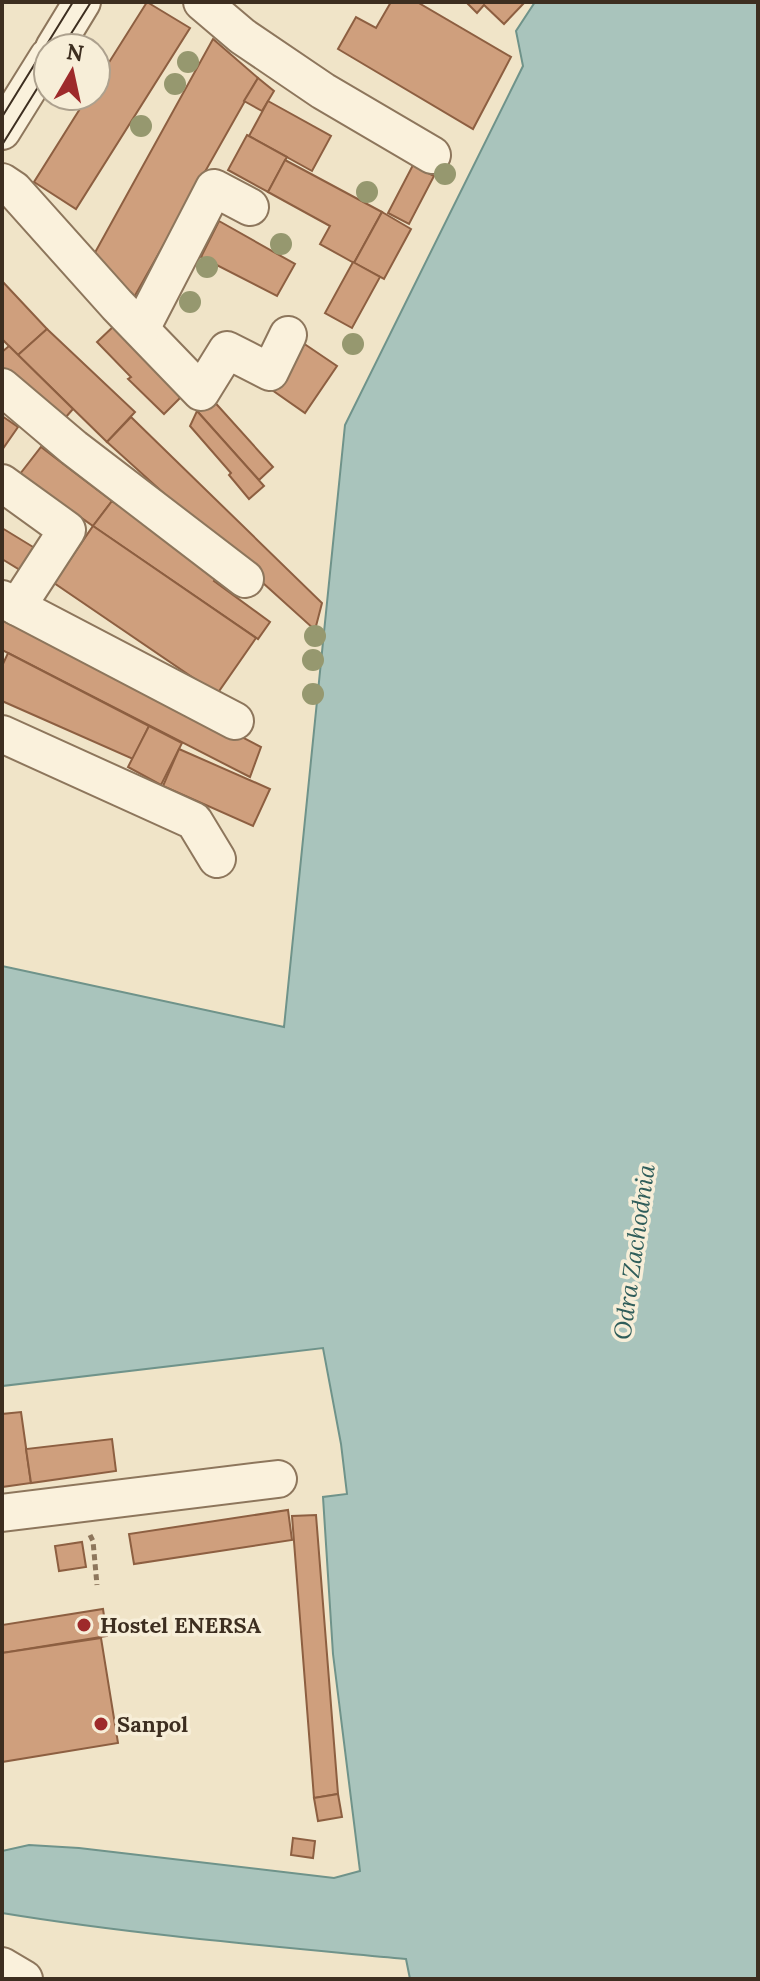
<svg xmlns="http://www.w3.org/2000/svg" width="760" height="1981" viewBox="0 0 760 1981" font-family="Lora,serif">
	<rect width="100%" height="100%" fill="#f0e4c8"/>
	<path fill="#a9c4bc" stroke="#6f938a" stroke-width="2" d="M535,2H758V1979H410L406,1959C271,1946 136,1935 2,1913V1851L29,1845L79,1848L334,1878L360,1871L333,1654L323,1497L347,1494L341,1444L323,1348L2,1386V966L284,1027L345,425L523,66L516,31Z"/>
	<g fill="#cf9f7d" stroke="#8d5f41" stroke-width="2">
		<polygon points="147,2 190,28 76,209 34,182 88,96 96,96 96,83"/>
		<polygon points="391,2 417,2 511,57 473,129 338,49 356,17 376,28"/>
		<polygon points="469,2 525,2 504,24 484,5 477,13 467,3"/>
		<polygon points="213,39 258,78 133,299 92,258"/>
		<polygon points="258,78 274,91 262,111 244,101"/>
		<polygon points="268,101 331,136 312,171 249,136"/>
		<polygon points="247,135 287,157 268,192 228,170"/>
		<polygon points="285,160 382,212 354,263 320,244 330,226 268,192"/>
		<polygon points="413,165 434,176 409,224 388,213"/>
		<polygon points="382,212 411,229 384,279 354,263"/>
		<polygon points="219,221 295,264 277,296 201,257"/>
		<polygon points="353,262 380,277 352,328 325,313"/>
		<polygon points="2,281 47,329 18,355 2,339"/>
		<polygon points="116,324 173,384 180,398 164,414 128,379 131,377 97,342"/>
		<polygon points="47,329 135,412 107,442 18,355"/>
		<polygon points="303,343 337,366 305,413 272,390"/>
		<polygon points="9,346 73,409 58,426 2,371 2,352"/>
		<polygon points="210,397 273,467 259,480 197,411"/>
		<polygon points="197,411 264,486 249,499 229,475 231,473 190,426"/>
		<polygon points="2,416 18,427 2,450"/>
		<polygon points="131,417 322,603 315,630 107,442"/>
		<polygon points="41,447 112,501 93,526 20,474"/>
		<polygon points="112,501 219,574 214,581 270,622 258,639 93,526"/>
		<polygon points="93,526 256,638 217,694 54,583"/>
		<polygon points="2,528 38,550 25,573 2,559"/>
		<polygon points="2,612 261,747 250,777 2,650"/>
		<polygon points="8,653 149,726 133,759 2,701 2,666"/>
		<polygon points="149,726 182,743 161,785 128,767"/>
		<polygon points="179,749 270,789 253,826 163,786"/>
		<polygon points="21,1412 31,1483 2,1487 2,1414"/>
		<polygon points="112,1439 116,1471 31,1483 26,1449"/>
		<polygon points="288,1510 292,1540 134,1564 129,1534"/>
		<polygon points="316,1515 338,1794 314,1798 292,1516"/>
		<polygon points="82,1542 86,1567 59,1571 55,1546"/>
		<polygon points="103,1609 107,1636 2,1653 2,1625"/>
		<polygon points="101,1638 118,1743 2,1762 2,1653"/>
		<polygon points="338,1794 342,1817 318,1821 314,1798"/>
		<polygon points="293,1838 315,1841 313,1858 291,1855"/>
	</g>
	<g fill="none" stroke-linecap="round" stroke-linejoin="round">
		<g stroke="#8d765c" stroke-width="40">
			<g id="minor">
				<polyline points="202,2 242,36 323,91 432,155"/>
				<polyline points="54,48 82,2"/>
				<polyline points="2,131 48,57"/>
				<polyline points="2,182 14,190 117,305 201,392 227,350 270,372 288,335"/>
				<polyline points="141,329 214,188 250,207"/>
				<polyline points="2,387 74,448 245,579"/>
				<polyline points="2,483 67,530 17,607"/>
				<polyline points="2,599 235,721"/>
				<polyline points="2,734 194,821 217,859"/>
				<polyline points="2,1513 278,1479"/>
				<polyline points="2,1966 24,1979"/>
			</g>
		</g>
		<polyline stroke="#8d765c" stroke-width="5" stroke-dasharray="6 4" stroke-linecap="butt" points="90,1535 93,1541 97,1585"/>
		<use href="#minor" stroke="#faf1dc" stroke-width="36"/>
		<g stroke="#3d2e20" stroke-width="2">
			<polyline points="62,48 91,2"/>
			<polyline points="2,117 73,2"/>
			<polyline points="2,145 48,71"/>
		</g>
	</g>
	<g fill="#96986f">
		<circle cx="188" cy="62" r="11"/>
		<circle cx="175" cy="84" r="11"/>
		<circle cx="141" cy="126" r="11"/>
		<circle cx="445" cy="174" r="11"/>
		<circle cx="367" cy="192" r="11"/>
		<circle cx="281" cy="244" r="11"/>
		<circle cx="207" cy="267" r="11"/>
		<circle cx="190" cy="302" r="11"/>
		<circle cx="353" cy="344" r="11"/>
		<circle cx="315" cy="636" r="11"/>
		<circle cx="313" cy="660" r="11"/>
		<circle cx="313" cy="694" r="11"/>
	</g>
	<g fill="#9e2a2b" stroke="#f7eed8" stroke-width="3">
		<circle cx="84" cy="1625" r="8"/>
		<circle cx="101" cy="1724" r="8"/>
	</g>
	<g text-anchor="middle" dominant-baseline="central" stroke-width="7" stroke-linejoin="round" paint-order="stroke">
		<g font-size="22" font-weight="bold" fill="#3d2e20" stroke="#f7eed8" text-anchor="start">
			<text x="100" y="1625">Hostel ENERSA</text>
			<text x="117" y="1724">Sanpol</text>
		</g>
		<g font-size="24" font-style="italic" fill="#2f5d5a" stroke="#f7eed8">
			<text transform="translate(634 1252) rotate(-82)">Odra Zachodnia</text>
		</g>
	</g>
	<rect width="760" height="1981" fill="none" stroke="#3d2e20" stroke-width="8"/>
	<g transform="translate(72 72) rotate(9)"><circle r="38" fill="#f7eed8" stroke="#ada18e" stroke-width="2"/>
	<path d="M0-6L14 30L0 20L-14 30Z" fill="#9e2a2b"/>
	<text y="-12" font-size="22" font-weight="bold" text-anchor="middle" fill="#3d2e20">N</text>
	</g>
</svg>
